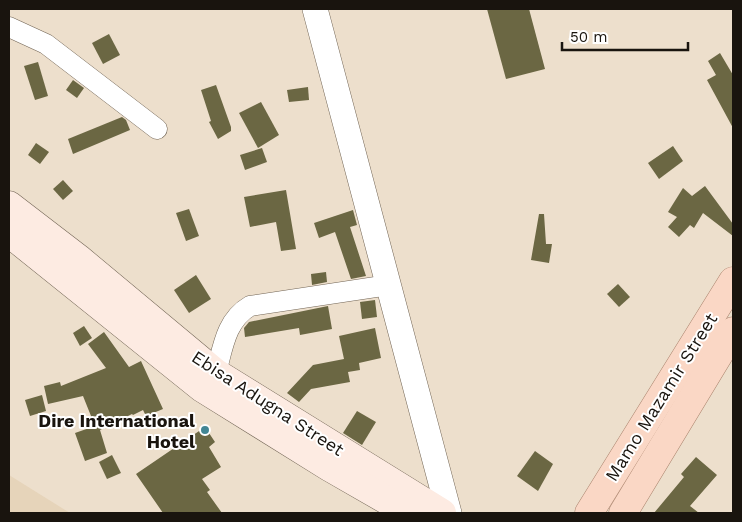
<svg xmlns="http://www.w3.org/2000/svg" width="742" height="522" viewBox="0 0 742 522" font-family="'Work Sans',sans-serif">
	<rect width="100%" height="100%" fill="#eddfcc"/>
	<polygon fill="#e6d4ba" points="9,475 70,513 9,513"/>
	<g fill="#6b6743">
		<polygon points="487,9 529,9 545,69 506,79"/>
		<polygon points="109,34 120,55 103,64 92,43"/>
		<polygon points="720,53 733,75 733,128 707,80 716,75 708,61"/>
		<polygon points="38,62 48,96 35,100 24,66"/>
		<polygon points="73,80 84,88 77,98 66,90"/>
		<polygon points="216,85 231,127 231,131 218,139 209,122 211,121 201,90"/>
		<polygon points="308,87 309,100 289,102 287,90"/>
		<polygon points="261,102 279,135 258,148 239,113"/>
		<polygon points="122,117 126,120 130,130 73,154 68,139"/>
		<polygon points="36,143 49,152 40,164 28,155"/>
		<polygon points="673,146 683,161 659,179 648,163"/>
		<polygon points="262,148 267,162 245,170 240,155"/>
		<polygon points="63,180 73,191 63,200 53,189"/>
		<polygon points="705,186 733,224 733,236 703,213 694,228 690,225 679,237 668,227 677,217 668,212 683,188 692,196"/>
		<polygon points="286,190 296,249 281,251 276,222 250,227 244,197"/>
		<polygon points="189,209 199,236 186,241 176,213"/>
		<polygon points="353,210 357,225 350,227 366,276 351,279 335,232 319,238 314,223"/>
		<polygon points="539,214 544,214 546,244 552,244 549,263 531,260"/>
		<polygon points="326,272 327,282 312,285 311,274"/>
		<polygon points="196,275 211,299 189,313 174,290"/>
		<polygon points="618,284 630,297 619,307 607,294"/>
		<polygon points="375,300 377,317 362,319 360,302"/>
		<polygon points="328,306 332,329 300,335 299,328 245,337 244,328 249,322"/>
		<polygon points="84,326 92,338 80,346 73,333"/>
		<polygon points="375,328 381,358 359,363 360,370 348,372 350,382 311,389 299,402 287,393 313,365 344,359 339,336"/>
		<polygon points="104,332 129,367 141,361 163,409 146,416 143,410 133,415 132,414 100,430 107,453 85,461 75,433 95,426 83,396 48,404 44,386 60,382 61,386 106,368 88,344"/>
		<polygon points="42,395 46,411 30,416 25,400"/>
		<polygon points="357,411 376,422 362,445 343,433"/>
		<polygon points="205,427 215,442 209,447 221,467 202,479 210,490 207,492 222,513 163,513 136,474"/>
		<polygon points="535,451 553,464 538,491 517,476"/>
		<polygon points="112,455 121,473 107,479 99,462"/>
		<polygon points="696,457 717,475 690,506 699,513 654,513 684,477 681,474"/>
	</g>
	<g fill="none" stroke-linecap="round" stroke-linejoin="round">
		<g stroke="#716454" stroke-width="21">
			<g id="minor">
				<polyline points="9,27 46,44 157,129"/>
				<path d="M216,373C223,347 226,320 250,306L389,285"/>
			</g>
		</g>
		<g stroke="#716454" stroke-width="26">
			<polyline id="tertiary" points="315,9 449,513"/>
		</g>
		<g stroke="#716454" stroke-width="29">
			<g id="secondary">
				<polyline points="9,205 78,258 216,373 442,513"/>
				<polyline points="9,233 202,388 329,467 409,513"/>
			</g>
		</g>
		<g stroke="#a9826c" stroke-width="29">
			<g id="primary">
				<polyline points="589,513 733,281"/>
				<polyline points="623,513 733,331"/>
			</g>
		</g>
		<use href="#minor" stroke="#fff" stroke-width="20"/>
		<use href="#tertiary" stroke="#fff" stroke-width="25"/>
		<use href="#secondary" stroke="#fdebe2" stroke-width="28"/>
		<use href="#primary" stroke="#fad7c5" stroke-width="28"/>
	</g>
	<circle fill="#428694" stroke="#fff" stroke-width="2" cx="205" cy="430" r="5"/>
	<g text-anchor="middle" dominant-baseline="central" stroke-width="4" stroke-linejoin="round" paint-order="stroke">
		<g font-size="18" fill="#19140e" stroke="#fff">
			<text transform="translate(661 397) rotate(-58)">Mamo Mazamir Street</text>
			<text transform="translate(268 403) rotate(33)">Ebisa Adugna Street</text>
		</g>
		<g font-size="18" font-weight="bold" fill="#19140e" stroke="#fff" text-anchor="end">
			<text x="195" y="420">Dire International<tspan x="195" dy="21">Hotel</tspan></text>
		</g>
	</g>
	<rect width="742" height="522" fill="none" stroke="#19140e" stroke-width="20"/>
	<path d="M562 42v8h126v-8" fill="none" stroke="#19140e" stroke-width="2.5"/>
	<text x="570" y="42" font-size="15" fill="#19140e" stroke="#ffffff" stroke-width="4" paint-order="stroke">50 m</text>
</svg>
